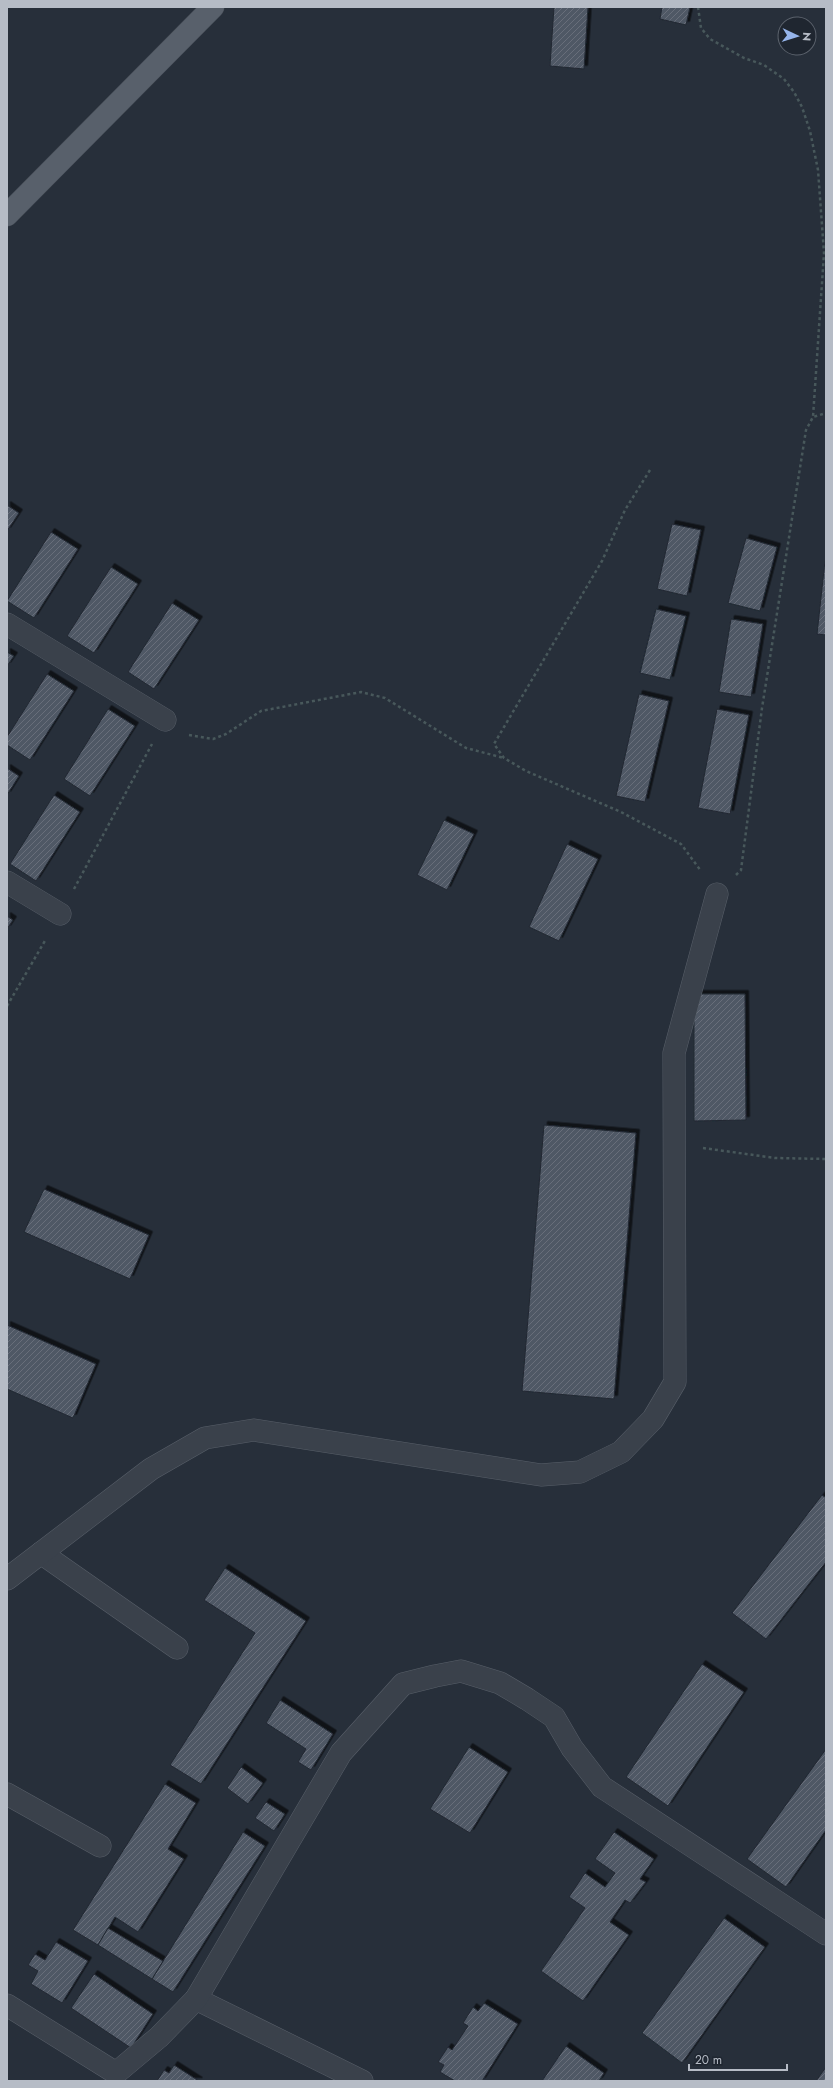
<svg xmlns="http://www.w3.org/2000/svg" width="833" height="2088" viewBox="0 0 833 2088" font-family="Jost,sans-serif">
	<defs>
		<pattern id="building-hatch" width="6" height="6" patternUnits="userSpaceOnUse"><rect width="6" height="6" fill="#505865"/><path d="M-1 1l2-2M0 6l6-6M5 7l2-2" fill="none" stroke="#676e7a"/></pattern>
		<filter id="shadow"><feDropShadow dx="3.5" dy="-3.5" stdDeviation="0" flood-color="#0009"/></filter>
	</defs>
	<rect width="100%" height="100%" fill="#272f3a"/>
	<g fill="url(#building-hatch)" stroke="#212832" filter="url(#shadow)">
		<polygon points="554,7 588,7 584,69 550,66"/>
		<polygon points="662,7 690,7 686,25 660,19"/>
		<polygon points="7,505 19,513 7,531"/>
		<polygon points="672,524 701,530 687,596 657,589"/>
		<polygon points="51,532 78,549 34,618 7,601"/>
		<polygon points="746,538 777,547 760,611 728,603"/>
		<polygon points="825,561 826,561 826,635 817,634"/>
		<polygon points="111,567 138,584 94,653 67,636"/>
		<polygon points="172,603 199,620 154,689 128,672"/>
		<polygon points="656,609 686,616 670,680 640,673"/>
		<polygon points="731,619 763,624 751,697 719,692"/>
		<polygon points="7,652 14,656 7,666"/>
		<polygon points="47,674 74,691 30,760 7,745 7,737"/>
		<polygon points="639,694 669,701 645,802 616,796"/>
		<polygon points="108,709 135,726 90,796 64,779"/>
		<polygon points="717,709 749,715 730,814 698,808"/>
		<polygon points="7,768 19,776 7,795"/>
		<polygon points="54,795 80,812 36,881 10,864"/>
		<polygon points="444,820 474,834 447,890 417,875"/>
		<polygon points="567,844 598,859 559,941 529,927"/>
		<polygon points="7,916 13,920 7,929"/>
		<polygon points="694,994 745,994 746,1120 694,1121"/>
		<polygon points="544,1125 636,1133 614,1399 522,1391"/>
		<polygon points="44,1189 149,1235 130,1279 24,1232"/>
		<polygon points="7,1325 96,1364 73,1418 7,1389"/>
		<polygon points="822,1495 826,1498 826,1562 766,1639 732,1613"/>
		<polygon points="225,1568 306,1621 201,1784 170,1765 255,1633 204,1600"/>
		<polygon points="702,1664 744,1692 668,1806 626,1777"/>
		<polygon points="280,1700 333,1734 311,1770 298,1762 306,1749 266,1723"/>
		<polygon points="469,1747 508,1772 470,1833 430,1809"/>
		<polygon points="826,1749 826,1830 786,1887 747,1859"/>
		<polygon points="241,1767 263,1783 248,1804 227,1788"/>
		<polygon points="165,1784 196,1803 168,1849 184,1859 138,1932 115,1917 98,1945 73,1930"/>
		<polygon points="266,1802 285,1814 274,1831 255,1818"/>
		<polygon points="243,1832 265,1846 173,1992 152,1979"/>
		<polygon points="614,1832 654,1859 640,1879 646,1882 630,1903 625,1900 610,1922 629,1935 583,2001 541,1971 585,1908 569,1897 585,1873 605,1887 615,1873 595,1859"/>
		<polygon points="724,1918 765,1947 682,2063 642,2033"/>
		<polygon points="108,1928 163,1961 152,1979 98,1945"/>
		<polygon points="56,1942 88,1961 62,2003 31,1984 38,1971 28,1965 35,1954 45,1960"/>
		<polygon points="94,1974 153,2014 131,2048 71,2008"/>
		<polygon points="484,2003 518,2024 482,2081 455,2081 440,2072 444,2065 438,2062 448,2047 452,2050 468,2026 463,2023 473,2007 478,2011"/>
		<polygon points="566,2046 604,2073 599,2081 542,2081"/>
		<polygon points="174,2065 199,2081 157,2081 164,2070 169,2073"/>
		<polygon points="826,2067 826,2081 816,2081"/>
	</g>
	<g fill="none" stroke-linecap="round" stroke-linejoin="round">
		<g stroke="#585f69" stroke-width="23">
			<g id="minor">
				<polyline points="7,624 165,720"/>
				<polyline points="7,882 60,914"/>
				<polyline points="41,1553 177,1648"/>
				<polyline points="7,1579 151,1469 205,1438 254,1430 541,1475 580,1472 621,1452 653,1419 675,1382 674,1053 717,894"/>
				<polyline points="7,1794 100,1846"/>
				<polyline points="196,1999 362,2081"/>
				<polyline points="7,2005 116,2073 159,2037 196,1999 341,1753 403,1684 435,1676 461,1671 500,1683 527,1699 554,1717 572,1748 602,1787 826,1934"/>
			</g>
		</g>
		<g stroke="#434a54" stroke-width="23">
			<polyline id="major" points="7,215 213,7"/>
		</g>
		<g stroke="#48585b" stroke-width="2.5" stroke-dasharray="3 3" stroke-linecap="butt">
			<polyline points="698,7 701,28 710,39 744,58 764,65 784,79 794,92 802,107 810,131 818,170 824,253 813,417"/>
			<polyline points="650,470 625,510 602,561 494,744 504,758 526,771 621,812 681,844 701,871"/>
			<polyline points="189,735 213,739 226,734 261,711 361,692 385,698 466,748 504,758"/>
			<polyline points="736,875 741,870 762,708 806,430 813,417 826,413"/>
			<polyline points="74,889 152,744"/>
			<polyline points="7,1006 46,939"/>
			<polyline points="703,1148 775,1158 826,1159"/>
		</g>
		<use href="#minor" stroke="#3a414b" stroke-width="22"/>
		<use href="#major" stroke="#58606b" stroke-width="22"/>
	</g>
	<rect width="833" height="2088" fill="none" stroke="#b6bcc6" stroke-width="16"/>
	<g transform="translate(797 36) rotate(94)"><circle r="19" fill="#1f2630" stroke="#5b626c"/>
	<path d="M0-3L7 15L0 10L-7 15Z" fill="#96b5eb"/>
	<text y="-6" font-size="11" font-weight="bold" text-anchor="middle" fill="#b6bcc6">N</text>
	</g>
	<path d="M689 2064v6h98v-6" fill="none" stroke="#b6bcc6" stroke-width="2"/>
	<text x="695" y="2064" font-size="12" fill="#b6bcc6" stroke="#1f2630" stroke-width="3" paint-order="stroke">20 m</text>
</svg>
